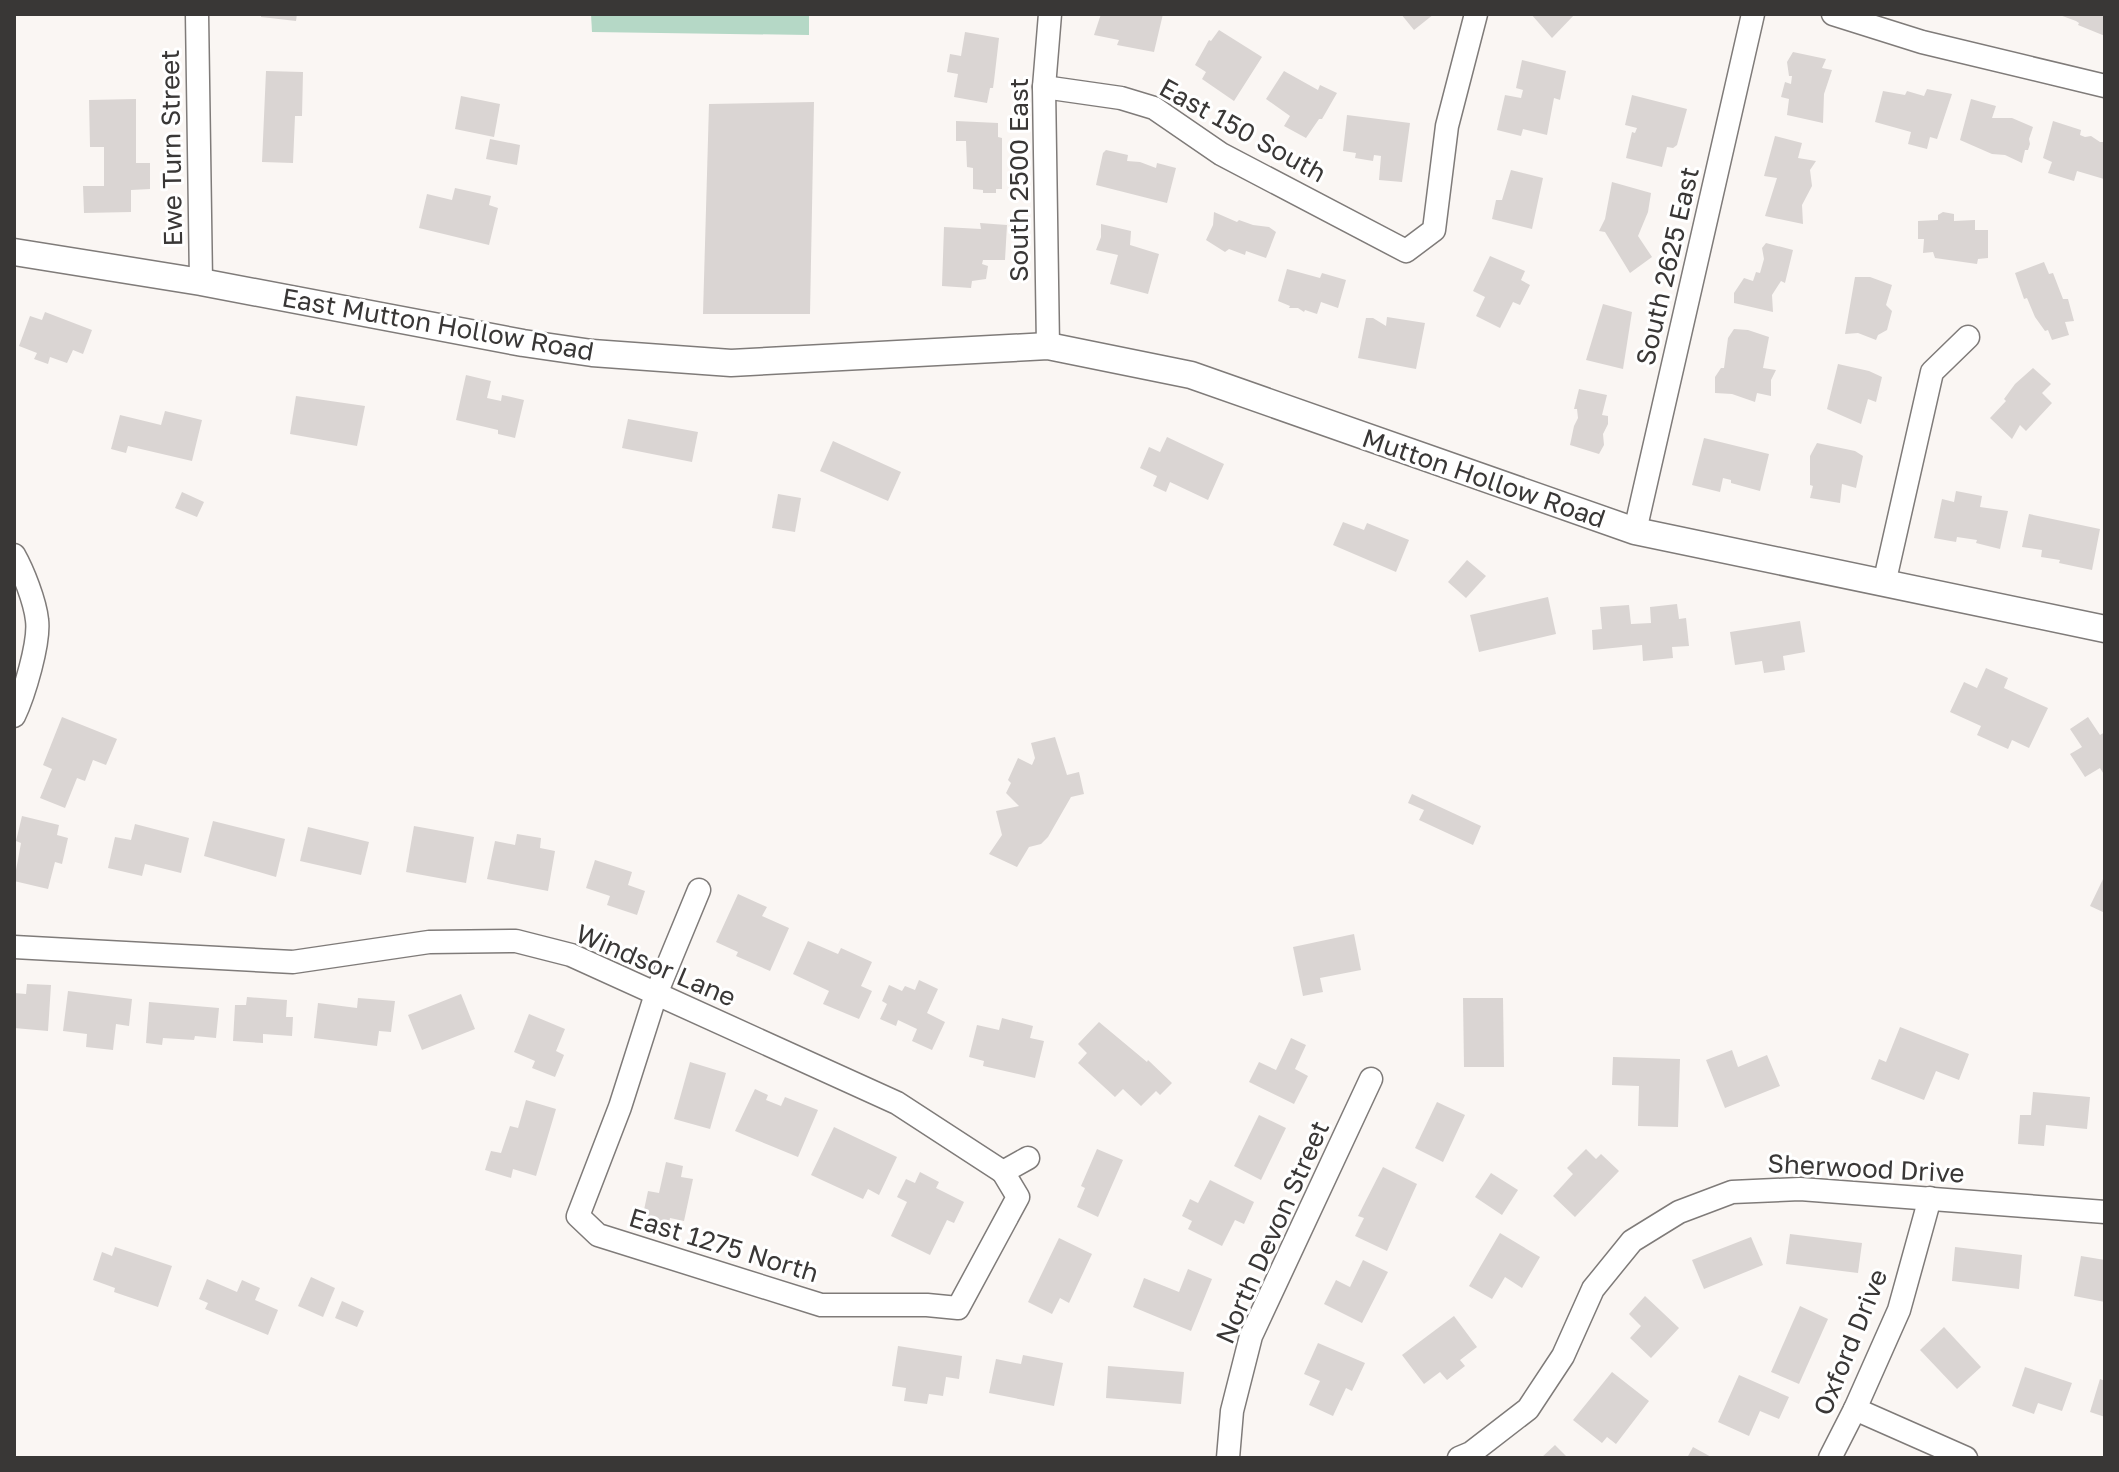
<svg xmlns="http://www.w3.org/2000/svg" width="2119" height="1472" viewBox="0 0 2119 1472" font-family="'Golos Text',sans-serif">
	<rect width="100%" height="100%" fill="#faf6f3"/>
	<polygon fill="#b5d8c6" points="591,14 809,14 809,35 592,32"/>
	<g fill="#dad5d3">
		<polygon points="261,14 297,14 296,21 261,17"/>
		<polygon points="1101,14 1163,14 1154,52 1117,45 1119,40 1094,35"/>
		<polygon points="1401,14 1434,14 1414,30"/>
		<polygon points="1531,14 1575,14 1552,38"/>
		<polygon points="2057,14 2105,14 2105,36 2078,25 2079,23 2076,21"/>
		<polygon points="1219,30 1262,57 1234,101 1202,79 1206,72 1195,65 1209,40 1211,41"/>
		<polygon points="965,32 999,38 994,81 993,88 990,88 987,103 954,97 958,74 947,72 950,54 961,56"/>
		<polygon points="1793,52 1826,59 1822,68 1832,70 1824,94 1823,123 1787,115 1789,99 1781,97 1785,82 1791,84 1792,76 1789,76 1787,62"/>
		<polygon points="1522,60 1566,71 1560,100 1554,98 1547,135 1523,129 1521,136 1497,130 1505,95 1521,98 1523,90 1516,88"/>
		<polygon points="266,71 303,72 302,116 295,116 293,163 262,162"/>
		<polygon points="1284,71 1318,90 1320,85 1337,93 1322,119 1319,119 1306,138 1284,126 1290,116 1266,99"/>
		<polygon points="1927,89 1952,94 1937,139 1930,137 1927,149 1908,144 1911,132 1875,122 1883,91 1905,95 1907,91 1924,96"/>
		<polygon points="1632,95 1687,109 1677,145 1673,148 1667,147 1662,167 1626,158 1632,132 1635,133 1637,128 1625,125"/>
		<polygon points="461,96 500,104 494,137 455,129"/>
		<polygon points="136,99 136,163 150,163 150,189 131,190 131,212 84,213 83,186 104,186 104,147 90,147 89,100"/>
		<polygon points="1971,99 1996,106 1992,118 2012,118 2033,127 2029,139 2030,144 2028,150 2025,150 2022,163 2005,155 1992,154 1960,140"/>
		<polygon points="814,102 810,314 703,314 709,104"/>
		<polygon points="1347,115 1410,123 1402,182 1379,180 1381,156 1374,155 1373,161 1355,158 1356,153 1343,151"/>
		<polygon points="956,121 998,123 998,137 1002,138 1002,189 996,189 996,193 983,193 983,190 973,189 973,168 967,167 966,141 956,141"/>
		<polygon points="2053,121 2081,130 2080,135 2085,137 2091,136 2100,142 2105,142 2104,179 2077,171 2074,181 2048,173 2052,162 2043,158"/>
		<polygon points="1775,136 1802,143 1798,158 1816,161 1810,170 1812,186 1802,205 1803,224 1765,216 1777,178 1764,176"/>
		<polygon points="490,139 520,145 517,165 486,159"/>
		<polygon points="1106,150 1128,155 1127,161 1140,162 1156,168 1157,163 1176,168 1167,203 1096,185 1103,153"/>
		<polygon points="1511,170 1543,178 1532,229 1492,219 1496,200 1502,200"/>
		<polygon points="1612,182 1651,193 1648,212 1638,236 1652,257 1630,273 1605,232 1599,231 1605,219"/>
		<polygon points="455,188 491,196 489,205 498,208 489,245 419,228 427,194 452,200"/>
		<polygon points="1214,212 1237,222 1239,220 1253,225 1269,227 1276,232 1266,258 1246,251 1245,255 1229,249 1225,252 1206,240 1213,225"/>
		<polygon points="1943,212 1954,214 1954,221 1975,220 1975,230 1988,230 1988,258 1978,259 1977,264 1935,258 1933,252 1923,253 1924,239 1918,239 1918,221 1938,220 1938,215"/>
		<polygon points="980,223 1007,225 1005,260 983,260 982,264 988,266 986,279 972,281 971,288 942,286 944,227 981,229"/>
		<polygon points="1101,224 1131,231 1130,245 1159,254 1148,294 1110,284 1118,255 1096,250 1101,237"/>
		<polygon points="1766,243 1793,250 1785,283 1781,281 1772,295 1773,312 1734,303 1734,293 1744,278 1753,281 1756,272 1760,273 1764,259 1762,248"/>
		<polygon points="1490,256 1525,271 1521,280 1530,285 1520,305 1513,302 1500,328 1476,316 1485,297 1473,291"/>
		<polygon points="2044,262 2049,274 2053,273 2063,299 2068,299 2074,321 2065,322 2069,335 2052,340 2048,330 2045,331 2035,317 2027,298 2024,299 2015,273"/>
		<polygon points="1287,269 1320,278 1322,273 1346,280 1338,308 1321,302 1317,314 1305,310 1304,312 1298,308 1289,308 1290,306 1278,301"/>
		<polygon points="1855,277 1870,277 1892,285 1886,305 1892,311 1887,330 1878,335 1876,340 1858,333 1845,334"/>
		<polygon points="1603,304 1632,312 1623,369 1586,360"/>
		<polygon points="45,312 92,330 83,354 73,350 67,363 50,357 48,364 34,359 37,353 19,346 30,316 42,320"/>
		<polygon points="1387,317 1425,323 1416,369 1358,358 1366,318 1373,318 1386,326"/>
		<polygon points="1734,329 1748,330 1769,337 1763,368 1776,370 1771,380 1771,396 1757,393 1755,402 1732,394 1715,393 1715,377 1721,368 1724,368 1728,338"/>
		<polygon points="1838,364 1869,371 1882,377 1876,402 1868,399 1861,424 1827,409"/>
		<polygon points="2033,368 2051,384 2042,393 2052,403 2026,431 2020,425 2012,439 1990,418 2006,401 2004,399 2015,384"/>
		<polygon points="466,375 491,381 487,398 501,401 502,395 524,400 515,438 498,434 498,430 456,420"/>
		<polygon points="1579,389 1607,395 1602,415 1608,416 1608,424 1603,434 1604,445 1599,454 1570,445 1574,426 1578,418 1577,409 1574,409"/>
		<polygon points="296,396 365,406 357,446 290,434"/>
		<polygon points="165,411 202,420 192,461 128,446 126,453 111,449 120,415 161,425"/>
		<polygon points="628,419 698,432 692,462 622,448"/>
		<polygon points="1167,437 1224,464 1208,500 1170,482 1166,492 1153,486 1157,476 1140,468 1149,447 1160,452"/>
		<polygon points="1704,438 1769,454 1760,491 1731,483 1731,480 1723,478 1720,492 1692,485"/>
		<polygon points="833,441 901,472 888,501 820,471"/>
		<polygon points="1817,443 1855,451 1863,456 1856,488 1842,484 1840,503 1810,498 1813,486 1810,485 1810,456"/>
		<polygon points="1956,491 1982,496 1980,507 2008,511 2000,549 1976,543 1977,540 1957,537 1956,542 1934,538 1942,499 1954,502"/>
		<polygon points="182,492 204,502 197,517 175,508"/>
		<polygon points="778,494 801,498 795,532 772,528"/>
		<polygon points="2029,514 2100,529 2092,570 2059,563 2060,560 2041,557 2042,550 2022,547"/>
		<polygon points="1343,522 1364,530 1367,523 1409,540 1396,572 1333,545"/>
		<polygon points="1467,560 1486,576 1466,598 1448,582"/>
		<polygon points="1548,597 1556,634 1479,652 1470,615"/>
		<polygon points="1677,604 1679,619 1686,618 1689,646 1672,647 1673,658 1643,661 1642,645 1593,650 1592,630 1602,629 1600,607 1629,605 1631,624 1651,623 1650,607"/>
		<polygon points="1800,621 1805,652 1783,656 1785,670 1764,673 1762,661 1735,665 1730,632"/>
		<polygon points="1986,668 2008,678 2004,688 2048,708 2029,748 2012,740 2008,749 1977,735 1981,726 1950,712 1964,682 1977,688"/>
		<polygon points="62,717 117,739 106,765 93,760 85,781 77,778 65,808 40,798 52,769 43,765"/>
		<polygon points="2088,717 2100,735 2105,732 2105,776 2100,768 2085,777 2070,754 2082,747 2070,729"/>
		<polygon points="1055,737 1067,775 1079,772 1084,794 1071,797 1048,837 1041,844 1029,847 1017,867 989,854 1002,835 996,811 1019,806 1006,793 1011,783 1008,780 1018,758 1032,765 1035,758 1031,743"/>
		<polygon points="1412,794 1481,826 1473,845 1419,820 1424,810 1408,803"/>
		<polygon points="22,816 59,825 57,835 68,838 62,864 55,862 48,889 14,881 21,843 16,841"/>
		<polygon points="213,821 285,839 276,877 204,856"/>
		<polygon points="135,824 189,838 181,873 145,864 142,876 108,868 115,837 131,840"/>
		<polygon points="414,826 474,837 466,883 406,872"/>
		<polygon points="308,827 369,842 361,875 300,861"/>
		<polygon points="517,834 541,838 540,848 555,851 548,891 487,879 495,841 515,845"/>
		<polygon points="595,860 632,872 628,885 645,891 637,915 607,905 610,896 586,888"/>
		<polygon points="2105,875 2105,913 2090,906"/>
		<polygon points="738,894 767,907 762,916 789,928 770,971 736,956 738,952 716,942"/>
		<polygon points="1354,934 1361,970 1320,978 1323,992 1303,996 1293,947"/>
		<polygon points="808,941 838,954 841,948 872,962 861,986 872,991 859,1019 823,1004 829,991 793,974"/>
		<polygon points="919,980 938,989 927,1013 945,1022 932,1050 912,1041 917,1029 898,1020 896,1026 880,1019 887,1004 882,1001 889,985 902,991 905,986 915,990"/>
		<polygon points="27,984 51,985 48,1031 14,1028 14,993 26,994"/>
		<polygon points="68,991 132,999 129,1026 116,1024 113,1050 86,1047 87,1034 63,1031"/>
		<polygon points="461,994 475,1029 422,1050 408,1015"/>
		<polygon points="247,997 287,1000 286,1017 293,1017 292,1036 263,1034 263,1043 233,1041 235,1005 246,1005"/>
		<polygon points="358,998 395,1001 391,1032 379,1031 377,1046 314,1038 318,1003 357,1008"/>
		<polygon points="1463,998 1503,998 1504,1067 1464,1067"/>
		<polygon points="149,1002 219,1008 216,1038 195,1036 194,1040 163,1038 162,1045 146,1043"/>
		<polygon points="529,1014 565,1029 556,1051 564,1055 555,1077 532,1068 535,1061 514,1052"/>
		<polygon points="1002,1018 1033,1026 1030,1038 1044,1041 1035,1078 983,1066 984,1061 969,1057 977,1025 999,1030"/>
		<polygon points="1099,1022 1147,1062 1148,1060 1172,1083 1160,1095 1156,1091 1141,1106 1123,1089 1115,1097 1078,1063 1087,1053 1078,1044"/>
		<polygon points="1900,1027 1969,1054 1959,1080 1936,1071 1924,1100 1871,1079 1879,1059 1886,1062"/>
		<polygon points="1291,1038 1306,1045 1295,1069 1308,1076 1294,1104 1249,1082 1259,1062 1276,1070"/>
		<polygon points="1732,1050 1738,1067 1767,1055 1780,1086 1725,1108 1706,1060"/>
		<polygon points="1613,1057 1680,1059 1678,1127 1638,1126 1639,1086 1612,1085"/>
		<polygon points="690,1062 726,1073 710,1129 674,1119"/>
		<polygon points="755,1089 768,1095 766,1100 781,1106 785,1097 818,1110 798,1157 735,1131"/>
		<polygon points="2033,1092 2090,1097 2087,1129 2046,1125 2044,1146 2018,1144 2020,1115 2031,1115"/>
		<polygon points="526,1100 556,1109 536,1176 513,1169 511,1178 485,1170 491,1151 501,1153 510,1126 518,1128"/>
		<polygon points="1437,1102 1465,1115 1443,1162 1415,1148"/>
		<polygon points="1259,1115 1286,1128 1261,1180 1234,1166"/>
		<polygon points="834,1127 897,1157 879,1195 868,1189 863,1199 811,1175"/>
		<polygon points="1097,1149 1123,1160 1098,1217 1077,1207 1085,1188 1081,1186"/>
		<polygon points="1586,1149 1596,1159 1601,1154 1619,1171 1575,1217 1553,1196 1573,1174 1567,1168"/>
		<polygon points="666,1162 683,1166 681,1177 693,1179 684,1221 670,1218 668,1230 641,1224 648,1191 659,1193"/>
		<polygon points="1383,1167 1417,1184 1387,1251 1355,1236 1364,1218 1358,1216"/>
		<polygon points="920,1172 939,1182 936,1188 964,1202 954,1223 947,1220 930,1255 891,1236 907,1202 897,1197 906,1179 915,1183"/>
		<polygon points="1491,1173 1518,1190 1502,1215 1475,1197"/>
		<polygon points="1210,1180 1254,1202 1244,1224 1235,1220 1222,1246 1188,1229 1192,1221 1182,1216 1190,1199 1198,1203"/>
		<polygon points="1500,1233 1540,1257 1522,1288 1505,1277 1492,1299 1469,1286"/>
		<polygon points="1790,1234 1862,1243 1858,1273 1786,1264"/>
		<polygon points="1751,1237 1763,1265 1704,1289 1692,1260"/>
		<polygon points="1059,1238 1092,1254 1069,1303 1060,1298 1052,1314 1028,1302"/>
		<polygon points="115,1247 172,1266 158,1307 114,1292 115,1288 93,1280 102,1252 112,1256"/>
		<polygon points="1955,1247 2022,1255 2019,1289 1952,1281"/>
		<polygon points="2081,1256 2105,1260 2105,1302 2074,1296"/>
		<polygon points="1363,1260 1388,1272 1362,1323 1324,1304 1336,1280 1350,1287"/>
		<polygon points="1188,1269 1212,1279 1191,1331 1133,1307 1144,1278 1179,1292"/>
		<polygon points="311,1277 335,1288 323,1317 298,1306"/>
		<polygon points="207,1279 237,1292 242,1280 260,1288 255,1300 278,1310 268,1335 205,1309 208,1303 199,1299"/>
		<polygon points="1645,1296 1679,1328 1651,1358 1630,1338 1641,1326 1629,1314"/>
		<polygon points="342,1301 364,1311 357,1327 335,1318"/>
		<polygon points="1800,1306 1828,1319 1799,1384 1771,1372"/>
		<polygon points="1454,1316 1477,1347 1460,1360 1465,1366 1447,1380 1440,1372 1424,1384 1402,1355"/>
		<polygon points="1944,1327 1981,1367 1957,1389 1920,1350"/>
		<polygon points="1318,1343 1365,1363 1352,1391 1346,1388 1333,1416 1309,1405 1320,1381 1304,1374"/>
		<polygon points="898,1346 962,1356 959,1379 946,1377 943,1396 929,1394 927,1404 904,1401 906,1388 892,1386"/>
		<polygon points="1023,1355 1063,1363 1054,1406 989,1393 996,1359 1021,1364"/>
		<polygon points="1108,1366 1184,1372 1181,1404 1106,1398"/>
		<polygon points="2025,1367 2072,1383 2062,1411 2038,1403 2034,1414 2012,1406"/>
		<polygon points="1612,1372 1649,1401 1616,1444 1607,1437 1602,1443 1573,1420"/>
		<polygon points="1739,1375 1789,1397 1779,1419 1760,1411 1749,1436 1718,1422"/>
		<polygon points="2100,1379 2105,1381 2105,1417 2090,1412"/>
		<polygon points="1555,1445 1568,1458 1541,1458"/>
		<polygon points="1693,1447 1713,1458 1687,1458"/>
	</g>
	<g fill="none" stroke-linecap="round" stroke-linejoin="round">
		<g stroke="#7f7b79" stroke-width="25">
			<g id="minor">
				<polyline points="197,14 201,282"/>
				<polyline points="1833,14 1922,42 2105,86"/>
				<polyline points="1044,87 1121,98 1154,108 1221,154 1406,251 1434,230 1447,126 1476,14"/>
				<polyline points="1048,346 1044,87 1050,14"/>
				<polyline points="1635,531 1753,14"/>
				<path d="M14,555C23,571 35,601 37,620C40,642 24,695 14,716"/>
				<polyline points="1884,584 1932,372 1968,337"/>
				<polyline points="699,890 656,994 620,1107 578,1216 598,1235 821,1305 927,1305 958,1308 1018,1197 1003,1172 1028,1158"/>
				<polyline points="14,947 293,962 429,942 516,941 571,955 897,1103 1003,1172"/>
				<polyline points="1855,1409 1966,1458"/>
				<polyline points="1228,1458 1232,1411 1251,1336 1371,1079"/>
				<polyline points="1459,1458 1471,1453 1528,1409 1563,1356 1593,1289 1632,1241 1679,1212 1732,1192 1800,1189 2105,1212"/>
				<polyline points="1830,1458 1855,1409 1899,1310 1930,1198"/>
			</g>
		</g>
		<g stroke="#7f7b79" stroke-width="29">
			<polyline id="tertiary" points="14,252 201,282 523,343 592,353 731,363 1048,346 1191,375 1635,531 2105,629"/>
		</g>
		<use href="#minor" stroke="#fff" stroke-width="22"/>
		<use href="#tertiary" stroke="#fff" stroke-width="26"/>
	</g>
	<g text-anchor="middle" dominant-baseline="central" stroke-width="6" stroke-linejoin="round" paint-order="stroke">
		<g font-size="26" fill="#393736" stroke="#fff">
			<text transform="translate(1243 130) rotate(29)">East 150 South</text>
			<text transform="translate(171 148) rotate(-91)">Ewe Turn Street</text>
			<text transform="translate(1018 180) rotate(-90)">South 2500 East</text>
			<text transform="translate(1667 266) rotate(-77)">South 2625 East</text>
			<text transform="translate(438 324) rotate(10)">East Mutton Hollow Road</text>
			<text transform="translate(1484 478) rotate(19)">Mutton Hollow Road</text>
			<text transform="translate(656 965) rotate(23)">Windsor Lane</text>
			<text transform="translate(1866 1168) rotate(3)">Sherwood Drive</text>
			<text transform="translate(1272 1232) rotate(-66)">North Devon Street</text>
			<text transform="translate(724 1245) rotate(17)">East 1275 North</text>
			<text transform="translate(1850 1342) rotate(-68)">Oxford Drive</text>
		</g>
	</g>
	<rect width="2119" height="1472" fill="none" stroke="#393736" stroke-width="32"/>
</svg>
